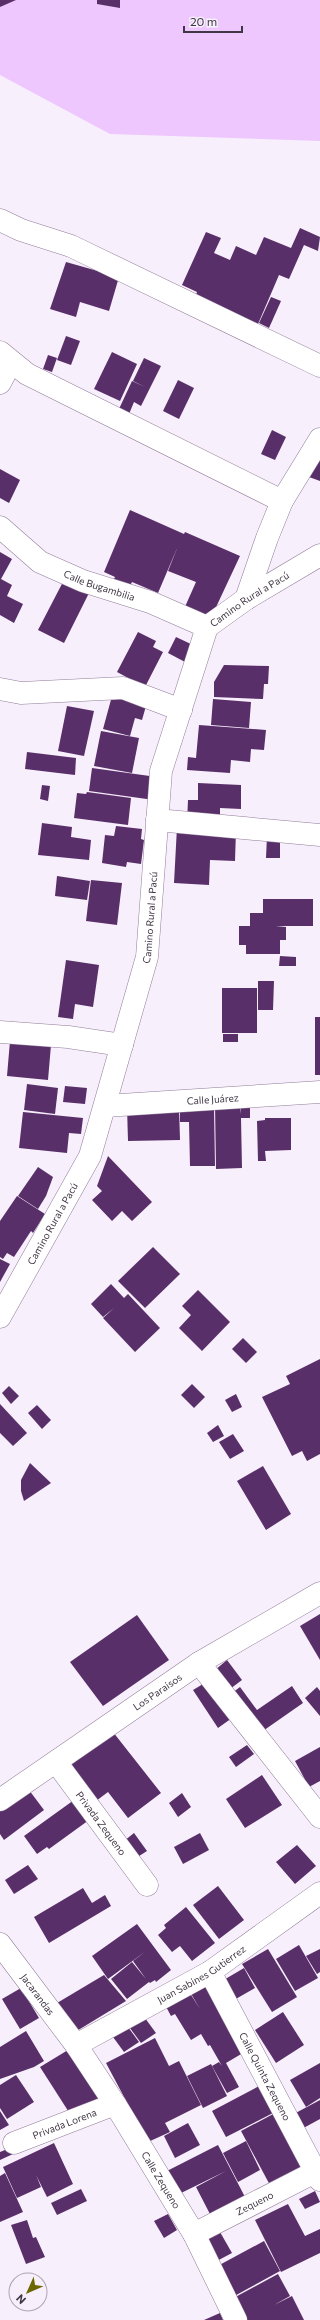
<svg xmlns="http://www.w3.org/2000/svg" width="320" height="2320" viewBox="0 0 320 2320" font-family="Commissioner,sans-serif">
	<rect width="100%" height="100%" fill="#f8effc"/>
	<polygon fill="#edc7fd" points="0,0 320,0 320,141 110,134 0,75"/>
	<g fill="#592f69">
		<polygon points="0,0 16,0 0,7"/>
		<polygon points="97,0 120,0 120,8 97,4"/>
		<polygon points="300,228 320,237 318,251 304,245 289,279 279,275 258,324 196,295 197,292 182,285 206,232 221,238 214,253 230,260 236,246 256,255 264,237 291,248"/>
		<polygon points="66,262 119,277 109,311 80,302 76,317 50,309"/>
		<polygon points="271,297 281,301 269,328 259,323"/>
		<polygon points="66,336 80,341 71,365 57,360"/>
		<polygon points="112,352 137,364 120,401 94,389"/>
		<polygon points="48,355 57,358 52,372 43,369"/>
		<polygon points="144,358 161,366 141,406 134,402 129,414 119,409 132,381 145,387 133,381"/>
		<polygon points="178,380 194,388 179,419 163,411"/>
		<polygon points="272,430 286,437 275,460 261,454"/>
		<polygon points="320,451 320,481 309,477"/>
		<polygon points="0,469 20,480 9,503 0,498"/>
		<polygon points="130,510 184,534 185,532 240,556 210,620 184,609 196,582 168,571 178,546 158,593 132,582 130,586 113,581 115,577 104,572"/>
		<polygon points="0,552 12,559 1,579 12,585 7,596 23,604 14,623 0,615"/>
		<polygon points="65,578 90,591 64,643 38,630"/>
		<polygon points="138,632 156,641 153,647 163,652 145,687 117,672"/>
		<polygon points="176,637 193,645 185,662 168,653"/>
		<polygon points="224,665 269,666 268,684 264,684 263,699 214,697 214,682"/>
		<polygon points="112,696 146,706 142,720 135,718 130,736 103,729"/>
		<polygon points="213,699 251,702 249,728 211,725"/>
		<polygon points="67,706 94,711 84,756 58,751"/>
		<polygon points="199,725 266,730 264,750 251,749 250,762 231,760 230,773 187,770 188,757 196,758"/>
		<polygon points="101,731 139,738 132,773 94,766"/>
		<polygon points="27,752 76,758 75,775 25,769"/>
		<polygon points="92,768 157,777 154,800 89,791"/>
		<polygon points="198,783 241,785 241,809 220,808 220,823 187,822 188,800 198,800"/>
		<polygon points="42,785 50,786 48,801 40,799"/>
		<polygon points="87,792 131,798 128,825 74,818 77,793 86,794"/>
		<polygon points="42,823 72,827 71,837 91,840 89,860 38,855"/>
		<polygon points="116,826 142,829 141,839 144,840 141,864 127,862 126,867 102,863 105,835 114,836"/>
		<polygon points="177,827 236,830 235,861 210,860 209,885 174,883"/>
		<polygon points="267,836 280,837 280,858 266,858"/>
		<polygon points="57,876 90,881 87,900 55,896"/>
		<polygon points="91,880 122,883 117,925 86,921"/>
		<polygon points="263,899 313,899 313,926 276,926 286,927 286,940 280,940 280,954 246,954 246,945 239,945 239,926 250,926 250,913 263,913"/>
		<polygon points="280,956 296,957 296,966 279,966"/>
		<polygon points="66,960 99,965 93,1007 75,1004 73,1019 58,1017"/>
		<polygon points="258,981 274,981 273,1010 258,1010"/>
		<rect x="222" y="988" width="35" height="45"/>
		<rect x="315" y="1017" width="5" height="58"/>
		<rect x="223" y="1034" width="15" height="8"/>
		<polygon points="10,1041 51,1045 48,1080 7,1076"/>
		<polygon points="27,1084 58,1088 55,1114 24,1110"/>
		<polygon points="65,1086 87,1088 85,1104 63,1102"/>
		<polygon points="241,1103 250,1103 250,1118 241,1118 242,1168 216,1169 215,1104 240,1104 241,1114"/>
		<polygon points="127,1107 179,1107 180,1140 128,1141"/>
		<polygon points="180,1108 214,1108 215,1166 190,1166 189,1122 180,1122"/>
		<polygon points="23,1112 83,1118 81,1134 69,1133 67,1153 19,1148"/>
		<polygon points="265,1118 291,1118 291,1150 265,1151 266,1161 258,1161 257,1121 265,1120"/>
		<polygon points="108,1156 152,1202 132,1221 122,1211 112,1221 92,1200 102,1191 97,1186"/>
		<polygon points="38,1167 53,1177 46,1196 38,1209 18,1196"/>
		<polygon points="17,1196 45,1214 33,1233 31,1231 14,1257 7,1253 3,1259 0,1257 0,1221"/>
		<polygon points="153,1247 180,1274 145,1308 118,1281"/>
		<polygon points="0,1259 10,1264 0,1282"/>
		<polygon points="111,1284 124,1298 128,1294 160,1328 135,1352 103,1318 114,1308 103,1317 91,1304"/>
		<polygon points="198,1290 230,1322 202,1351 179,1328 191,1315 182,1306"/>
		<polygon points="243,1338 257,1352 246,1363 232,1349"/>
		<polygon points="320,1359 320,1454 307,1461 302,1451 292,1456 262,1397 290,1384 286,1376"/>
		<polygon points="192,1384 205,1397 194,1408 181,1395"/>
		<polygon points="9,1386 19,1396 11,1404 2,1393"/>
		<polygon points="236,1394 242,1407 232,1412 225,1400"/>
		<polygon points="0,1404 27,1433 13,1446 0,1433"/>
		<polygon points="37,1405 51,1420 42,1429 28,1413"/>
		<polygon points="218,1425 224,1436 213,1442 207,1433"/>
		<polygon points="233,1434 244,1451 230,1459 219,1442"/>
		<polygon points="30,1463 51,1483 24,1501 21,1491 21,1480"/>
		<polygon points="263,1466 291,1514 266,1530 237,1481"/>
		<polygon points="320,1614 320,1660 300,1626"/>
		<polygon points="137,1615 169,1660 103,1706 70,1662"/>
		<polygon points="227,1660 242,1680 230,1689 215,1670"/>
		<polygon points="208,1681 232,1718 218,1728 193,1690"/>
		<polygon points="292,1686 303,1703 260,1733 232,1693 240,1687 257,1710"/>
		<polygon points="317,1687 320,1691 320,1716 305,1698"/>
		<polygon points="113,1732 161,1793 128,1818 108,1792 92,1804 66,1769"/>
		<polygon points="247,1745 254,1754 236,1767 229,1757"/>
		<polygon points="320,1747 320,1781 309,1787 295,1761"/>
		<polygon points="262,1775 282,1805 245,1828 226,1799"/>
		<polygon points="26,1786 44,1810 4,1840 0,1834 0,1805"/>
		<polygon points="182,1793 191,1807 178,1817 169,1803"/>
		<polygon points="74,1800 89,1820 49,1849 47,1847 37,1854 24,1836"/>
		<polygon points="134,1833 147,1851 136,1858 124,1841"/>
		<polygon points="200,1833 209,1850 183,1864 174,1847"/>
		<polygon points="297,1845 316,1866 295,1884 276,1862"/>
		<polygon points="28,1865 38,1879 14,1894 5,1880"/>
		<polygon points="218,1886 244,1920 219,1939 193,1905"/>
		<polygon points="83,1888 92,1903 105,1895 111,1906 49,1943 34,1917"/>
		<polygon points="186,1907 215,1943 192,1961 180,1946 172,1952 158,1935 166,1928 164,1925"/>
		<polygon points="137,1924 171,1970 156,1982 155,1980 150,1983 149,1982 127,1999 111,1979 132,1962 146,1979 133,1961 146,1951 108,1979 92,1956"/>
		<polygon points="299,1945 318,1978 295,1991 276,1959"/>
		<polygon points="268,1949 297,1997 272,2012 242,1964"/>
		<polygon points="320,1949 320,1972 317,1974 306,1956"/>
		<polygon points="244,1968 255,1988 234,2000 222,1981"/>
		<polygon points="104,1975 126,2001 75,2032 57,2003"/>
		<polygon points="204,1977 248,2050 226,2063 239,2087 227,2093 212,2066 219,2062 222,2066 210,2045 208,2046 201,2034 191,2040 175,2014 171,2016 163,2001 186,1987 200,2009 187,1987"/>
		<polygon points="21,1988 39,2018 20,2029 2,1999"/>
		<polygon points="283,2012 304,2045 276,2063 255,2030"/>
		<polygon points="142,2014 156,2033 141,2043 127,2024"/>
		<polygon points="128,2027 139,2042 124,2052 113,2037"/>
		<polygon points="26,2031 44,2061 34,2067 0,2079 0,2047"/>
		<polygon points="155,2038 169,2066 179,2061 201,2105 165,2123 170,2132 148,2142 106,2063"/>
		<polygon points="68,2050 100,2099 72,2117 40,2067"/>
		<polygon points="320,2063 320,2098 306,2107 290,2080"/>
		<polygon points="211,2064 227,2096 203,2108 187,2076"/>
		<polygon points="16,2075 34,2102 7,2119 0,2108 0,2085"/>
		<polygon points="261,2085 275,2112 226,2137 212,2111"/>
		<polygon points="320,2100 320,2119 298,2131 290,2116"/>
		<polygon points="0,2111 9,2125 0,2130"/>
		<polygon points="277,2112 306,2169 271,2187 241,2131"/>
		<polygon points="188,2123 200,2145 175,2158 164,2136"/>
		<polygon points="246,2141 260,2170 238,2182 223,2153"/>
		<polygon points="54,2143 73,2184 47,2197 36,2175 41,2187 17,2198 3,2167"/>
		<polygon points="218,2145 245,2197 211,2216 196,2187 226,2171 175,2196 163,2173"/>
		<polygon points="10,2148 13,2154 0,2160 0,2152"/>
		<polygon points="5,2173 23,2212 0,2222 0,2176"/>
		<polygon points="81,2189 87,2201 57,2215 51,2203"/>
		<polygon points="315,2191 320,2202 305,2209 299,2199"/>
		<polygon points="288,2204 305,2236 320,2229 320,2253 281,2272 255,2220"/>
		<polygon points="168,2214 177,2230 164,2238 154,2221"/>
		<polygon points="27,2220 33,2238 36,2237 45,2257 26,2264 11,2225"/>
		<polygon points="220,2232 232,2253 213,2263 201,2242"/>
		<polygon points="264,2241 280,2271 229,2299 212,2269"/>
		<polygon points="278,2274 290,2296 274,2305 292,2296 304,2320 247,2320 228,2301"/>
		<polygon points="220,2313 223,2320 204,2320"/>
	</g>
	<g fill="none" stroke-linecap="round" stroke-linejoin="round">
		<g stroke="#917d9a" stroke-width="23">
			<g id="minor">
				<polyline points="0,220 21,230 71,246 320,366"/>
				<polyline points="0,352 27,374 282,501"/>
				<polyline points="0,383 11,362"/>
				<path id="s1" d="M0,527L40,562L83,581L150,602L207,627"/>
				<polyline points="246,599 267,538 282,501 320,439"/>
				<polyline points="0,689 21,693 123,688 181,710"/>
				<polyline points="157,820 320,835"/>
				<polyline points="0,1032 68,1037 122,1045"/>
				<path id="s2" d="M105,1106L320,1092"/>
				<path id="s3" d="M0,1317L90,1156L147,957L161,771L207,627L246,599L320,555"/>
				<polyline points="199,1663 320,1817"/>
				<path id="s4" d="M56,1762L147,1885"/>
				<path id="s5" d="M0,1800L199,1663L320,1593"/>
				<path id="s6" d="M0,1944L76,2045L115,2104L194,2234L236,2320"/>
				<path id="s7" d="M210,1972L320,2180"/>
				<path id="s8" d="M76,2045L210,1972L320,1893"/>
				<path id="s9" d="M14,2143L115,2104"/>
				<path id="s10" d="M194,2234L315,2172"/>
			</g>
		</g>
		<use href="#minor" stroke="#fff" stroke-width="22"/>
	</g>
	<g text-anchor="middle" dominant-baseline="central" stroke-width="4" stroke-linejoin="round" paint-order="stroke">
		<g font-size="10" fill="#403744" stroke="#f8effc">
			<text stroke="none"><textPath href="#s1" startOffset="117">Calle Bugambilia</textPath></text>
			<text stroke="none"><textPath href="#s3" startOffset="780">Camino Rural a Pacú</textPath></text>
			<text stroke="none"><textPath href="#s3" startOffset="431">Camino Rural a Pacú</textPath></text>
			<text stroke="none"><textPath href="#s2" startOffset="108">Calle Juárez</textPath></text>
			<text stroke="none"><textPath href="#s3" startOffset="107">Camino Rural a Pacú</textPath></text>
			<text stroke="none"><textPath href="#s5" startOffset="191">Los Paraisos</textPath></text>
			<text stroke="none"><textPath href="#s4" startOffset="76">Privada Zequeno</textPath></text>
			<text stroke="none"><textPath href="#s8" startOffset="144">Juan Sabines Gutierrez</textPath></text>
			<text stroke="none"><textPath href="#s6" startOffset="63">Jacarandas</textPath></text>
			<text stroke="none"><textPath href="#s7" startOffset="118">Calle Quinta Zequeno</textPath></text>
			<text stroke="none"><textPath href="#s9" startOffset="54">Privada Lorena</textPath></text>
			<text stroke="none"><textPath href="#s6" startOffset="286">Calle Zequeno</textPath></text>
			<text stroke="none"><textPath href="#s10" startOffset="68">Zequeno</textPath></text>
		</g>
	</g>
	<g transform="translate(28 2292) rotate(225)"><circle r="19" fill="#f8effc" stroke="#aea5b2"/>
	<path d="M0-3L7 15L0 10L-7 15Z" fill="#6c6700"/>
	<text y="-6" font-size="11" font-weight="bold" text-anchor="middle" fill="#403744">N</text>
	</g>
	<path d="M184 26v6h58v-6" fill="none" stroke="#403744" stroke-width="2"/>
	<text x="190" y="26" font-size="12" fill="#403744" stroke="#f8effc" stroke-width="3" paint-order="stroke">20 m</text>
</svg>
